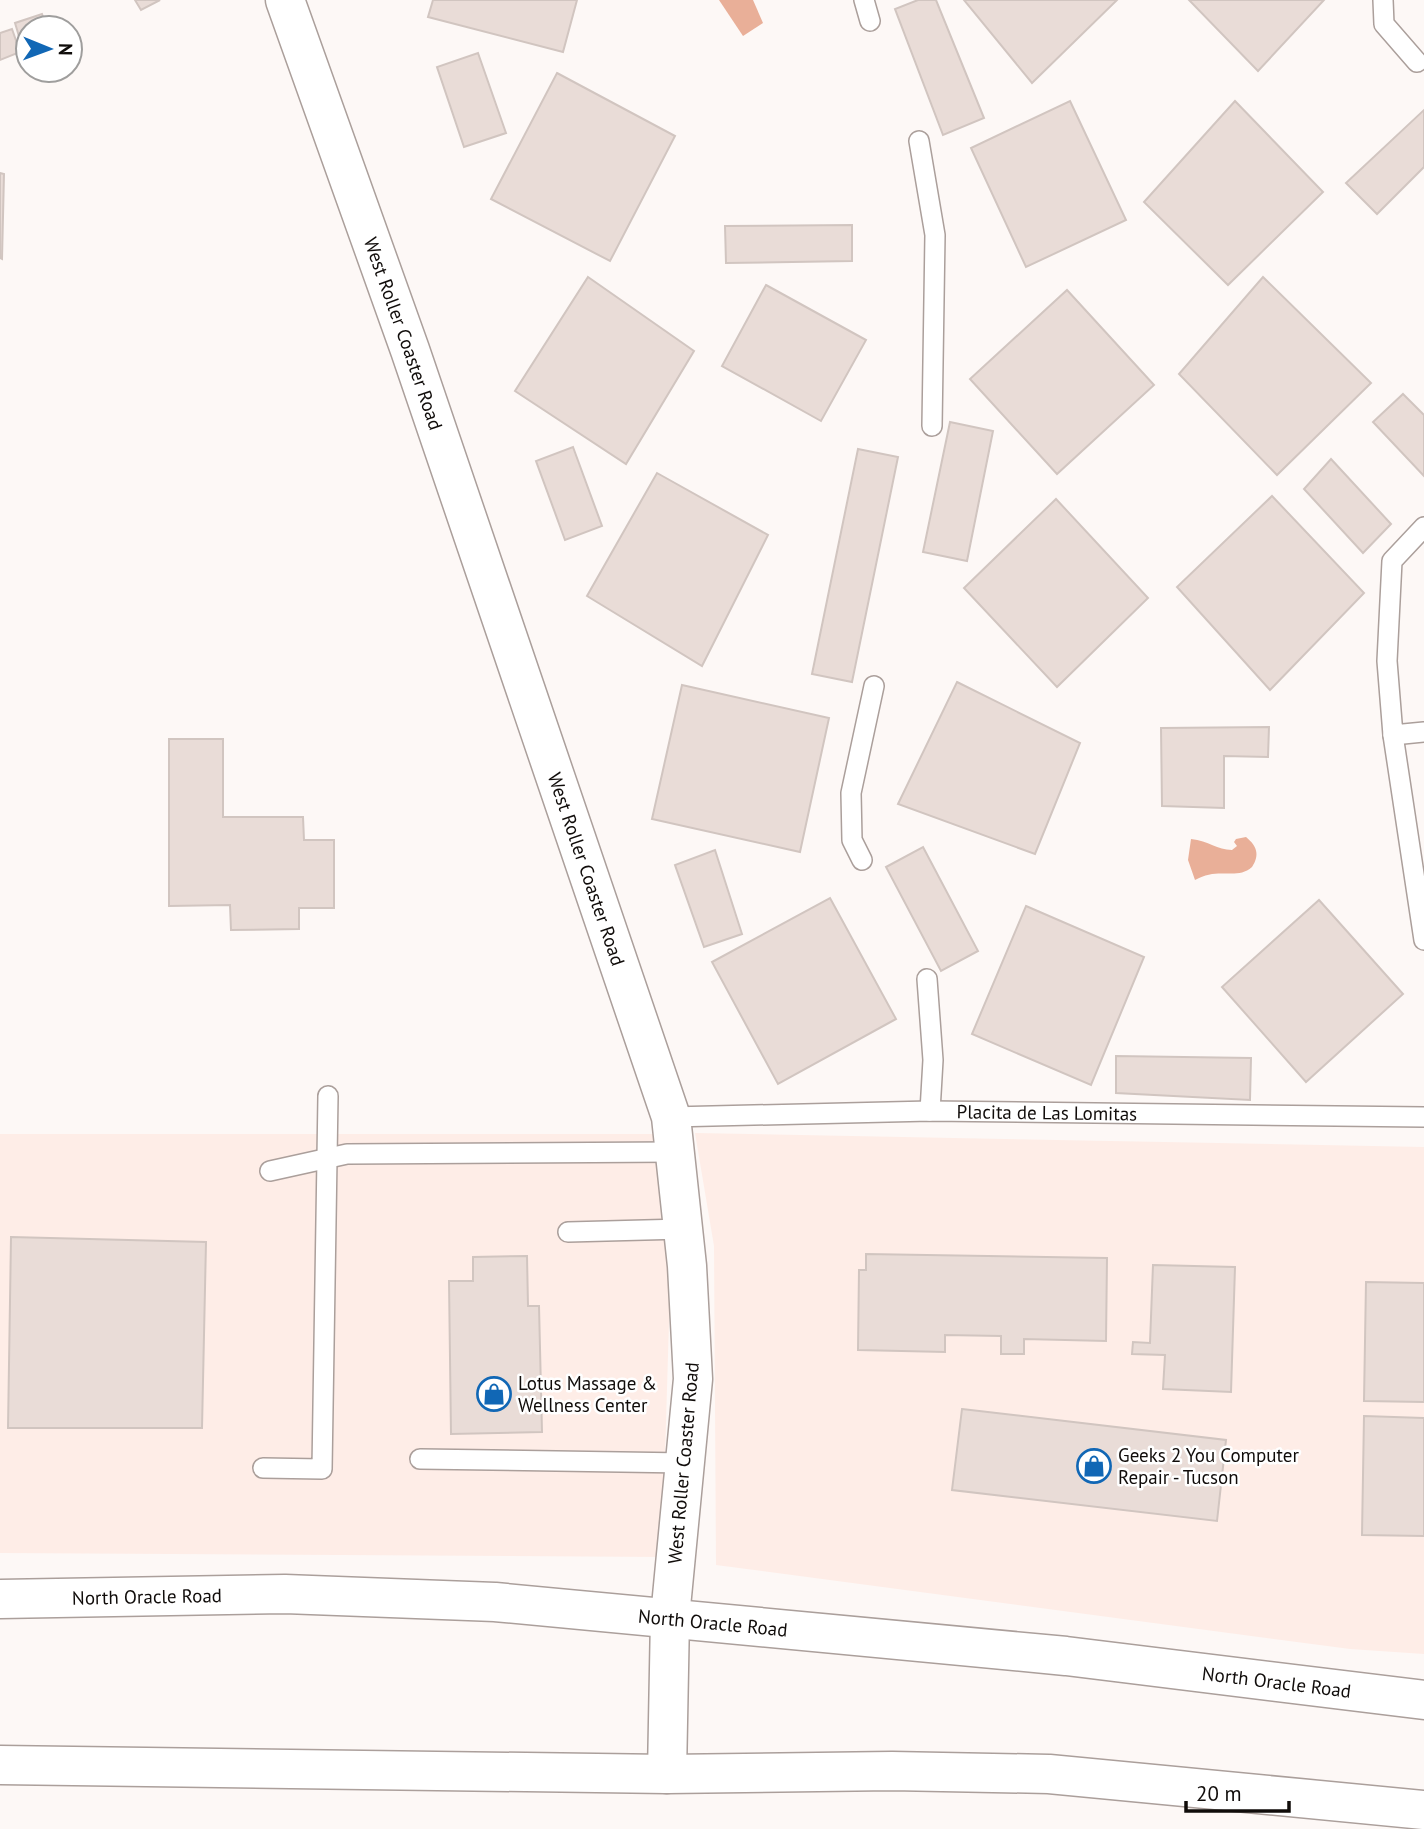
<svg xmlns="http://www.w3.org/2000/svg" width="1424" height="1829" viewBox="0 0 1424 1829" font-family="'PT Sans',sans-serif">
	<rect width="100%" height="100%" fill="#fdf8f6"/>
	<g fill="#feede7">
		<polygon points="695,1133 1424,1147 1424,1654 1350,1649 716,1565 714,1246"/>
		<polygon points="0,1134 654,1134 670,1288 662,1557 0,1553"/>
	</g>
	<g fill="#e9af98">
		<polygon points="719,0 753,0 763,23 743,36"/>
		<path d="M1246,837C1257,846 1260,855 1252,867C1236,881 1219,866 1195,880L1188,860L1191,839C1209,841 1217,850 1232,850L1237,846L1234,842L1236,839Z"/>
	</g>
	<g fill="#e9dcd7" stroke="#d1c5c0" stroke-width="2">
		<polygon points="135,0 160,0 141,10"/>
		<polygon points="433,0 577,0 563,52 428,17"/>
		<polygon points="918,0 936,0 984,118 943,135 895,9"/>
		<polygon points="964,0 1117,0 1032,83"/>
		<polygon points="1189,0 1324,0 1258,71"/>
		<polygon points="42,14 47,28 28,28 28,52 24,53 15,23"/>
		<polygon points="12,29 20,52 0,60 0,33"/>
		<polygon points="478,53 506,133 464,147 437,67"/>
		<polygon points="557,73 675,136 610,261 491,199"/>
		<polygon points="1070,101 1126,220 1026,267 971,148"/>
		<polygon points="1235,101 1323,192 1228,285 1144,202"/>
		<polygon points="1424,110 1424,167 1377,214 1346,183"/>
		<polygon points="0,173 4,174 2,259 0,258"/>
		<polygon points="852,225 852,261 726,263 725,226"/>
		<polygon points="588,277 694,351 626,464 515,391"/>
		<polygon points="1263,277 1371,383 1277,475 1179,374"/>
		<polygon points="766,285 866,340 821,421 722,366"/>
		<polygon points="1067,290 1154,385 1057,474 970,379"/>
		<polygon points="1403,394 1424,415 1424,476 1373,422"/>
		<polygon points="950,422 993,431 967,561 923,552"/>
		<polygon points="573,447 602,526 565,540 536,461"/>
		<polygon points="858,449 898,457 852,682 812,674"/>
		<polygon points="1331,459 1391,524 1363,553 1304,489"/>
		<polygon points="657,473 768,535 702,666 587,596"/>
		<polygon points="1272,496 1364,593 1270,690 1177,587"/>
		<polygon points="1056,499 1148,598 1057,687 964,588"/>
		<polygon points="957,682 1080,743 1035,854 898,804"/>
		<polygon points="682,685 829,718 800,852 652,819"/>
		<polygon points="1269,727 1268,757 1224,756 1224,808 1162,806 1161,728"/>
		<polygon points="169,739 223,739 223,817 303,817 304,840 334,840 334,908 299,908 299,929 231,930 230,905 169,906"/>
		<polygon points="923,847 978,951 941,971 886,867"/>
		<polygon points="715,850 742,934 704,947 675,865"/>
		<polygon points="830,898 896,1019 778,1084 712,962"/>
		<polygon points="1319,900 1403,994 1306,1082 1222,987"/>
		<polygon points="1026,906 1144,957 1091,1085 972,1034"/>
		<polygon points="1116,1056 1251,1058 1250,1100 1116,1093"/>
		<polygon points="11,1237 206,1242 202,1428 8,1428"/>
		<polygon points="866,1254 1107,1258 1106,1341 1024,1339 1024,1354 1001,1354 1001,1336 945,1335 945,1352 858,1350 859,1270 866,1270"/>
		<polygon points="527,1256 528,1306 539,1306 542,1432 451,1434 449,1281 473,1281 473,1257"/>
		<polygon points="1153,1265 1235,1267 1231,1392 1163,1389 1165,1355 1132,1354 1133,1342 1150,1343"/>
		<polygon points="1366,1282 1424,1283 1424,1402 1364,1401"/>
		<polygon points="962,1409 1226,1440 1217,1521 952,1490"/>
		<polygon points="1364,1416 1424,1418 1424,1536 1362,1535"/>
	</g>
	<g fill="none" stroke-linecap="round" stroke-linejoin="round">
		<g stroke="#ab9f9b" stroke-width="22">
			<g id="lane">
				<polyline points="864,0 870,21"/>
				<polyline points="1383,0 1384,24 1417,62"/>
				<polyline points="919,141 935,235 932,426"/>
				<polyline points="1424,527 1392,561 1387,661 1393,735 1424,732"/>
				<polyline points="1393,735 1424,940"/>
				<polyline points="862,860 852,840 851,793 874,686"/>
				<polyline points="927,979 933,1060 930,1111"/>
				<path id="s1" d="M671,1117L930,1111L1424,1117"/>
				<polyline points="270,1171 347,1154 675,1152"/>
				<polyline points="568,1232 683,1229"/>
				<polyline points="420,1459 685,1463"/>
				<polyline points="263,1468 322,1469 328,1096"/>
			</g>
		</g>
		<g stroke="#ab9f9b" stroke-width="41">
			<g id="secondary">
				<path id="s2" d="M285,0L410,350L671,1117L687,1266L693,1379L670,1617L667,1774"/>
			</g>
		</g>
		<g stroke="#ab9f9b" stroke-width="41">
			<g id="highway">
				<path id="s3" d="M0,1599L285,1594L495,1602L1066,1656L1424,1700"/>
				<polyline points="0,1765 667,1774 892,1771 1049,1774 1424,1810"/>
			</g>
		</g>
		<use href="#lane" stroke="#fff" stroke-width="19"/>
		<use href="#secondary" stroke="#fff" stroke-width="38"/>
		<use href="#highway" stroke="#fff" stroke-width="38"/>
	</g>
	<defs>
		<g id="shop-ring" transform="scale(1.75)"><circle r="9.5" fill="#fff" stroke="#1167b5" stroke-width="1.5"/><path d="M-5-2.5h2.3a2.7 3.5 0 0 1 5.4 0H5L5.5 6h-11ZM-1.5-2.5h3a1.5 2.3 0 0 0-3 0Z" fill="#1167b5"/></g>
	</defs>
	<g fill-rule="evenodd">
		<use href="#shop-ring" x="494" y="1394"/>
		<use href="#shop-ring" x="1094" y="1466"/>
	</g>
	<g text-anchor="middle" dominant-baseline="central" stroke-width="5" stroke-linejoin="round" paint-order="stroke">
		<g font-size="19" fill="#100c0a" stroke="#fff">
			<text stroke="none"><textPath href="#s2" startOffset="354">West Roller Coaster Road</textPath></text>
			<text stroke="none"><textPath href="#s2" startOffset="920">West Roller Coaster Road</textPath></text>
			<text stroke="none"><textPath href="#s1" startOffset="376">Placita de Las Lomitas</textPath></text>
			<text transform="translate(683 1463) rotate(-85)">West Roller Coaster Road</text>
			<text stroke="none"><textPath href="#s3" startOffset="147">North Oracle Road</textPath></text>
			<text stroke="none"><textPath href="#s3" startOffset="714">North Oracle Road</textPath></text>
			<text stroke="none"><textPath href="#s3" startOffset="1281">North Oracle Road</textPath></text>
		</g>
		<g font-size="19" fill="#100c0a" stroke="#fff" text-anchor="start">
			<text x="518" y="1383">Lotus Massage &amp;<tspan x="518" dy="22">Wellness Center</tspan></text>
			<text x="1118" y="1455">Geeks 2 You Computer<tspan x="1118" dy="22">Repair - Tucson</tspan></text>
		</g>
	</g>
	<g transform="translate(49 49) rotate(91)"><circle r="33" fill="#ffffff" stroke="#9f9e9d" stroke-width="2"/>
	<path d="M0-5L12 26L0 18L-12 26Z" fill="#1167b5"/>
	<text y="-10" font-size="19" font-weight="bold" text-anchor="middle" fill="#100c0a">N</text>
	</g>
	<path d="M1186 1801v10h103v-10" fill="none" stroke="#100c0a" stroke-width="3.5"/>
	<text x="1196" y="1801" font-size="21" fill="#100c0a" stroke="#ffffff" stroke-width="5" paint-order="stroke">20 m</text>
</svg>
